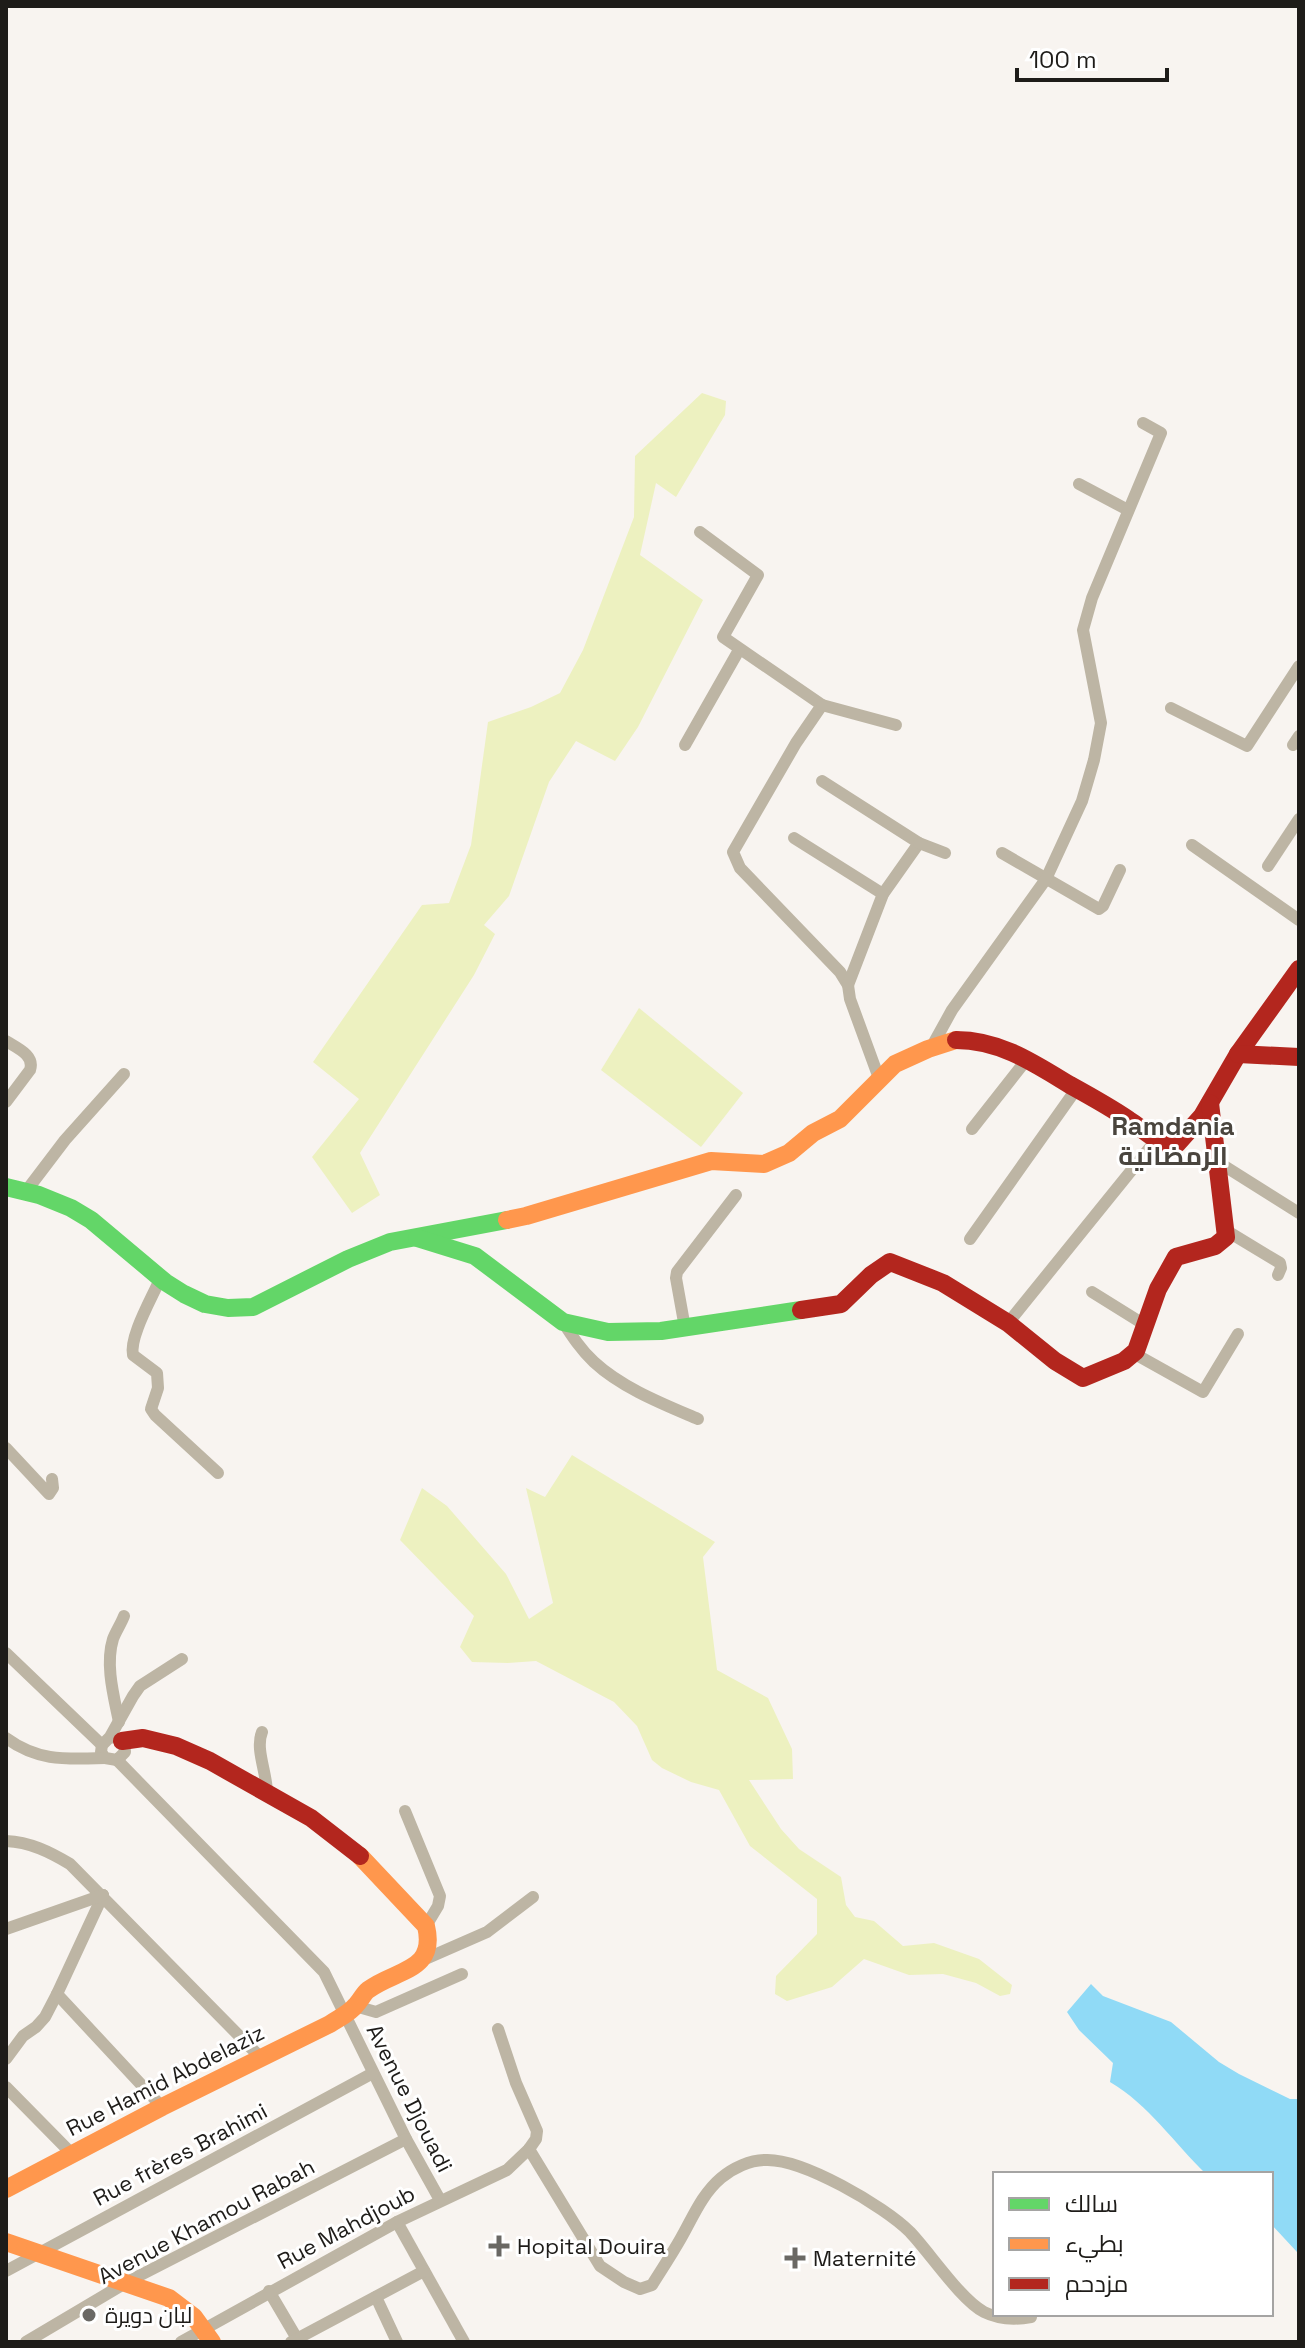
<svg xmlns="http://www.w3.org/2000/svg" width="1305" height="2348" viewBox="0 0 1305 2348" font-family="'Space Grotesk',Cairo,sans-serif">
	<rect width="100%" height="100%" fill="#f8f4f0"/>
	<g fill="#edf1c0">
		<polygon points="702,393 726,401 725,415 676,497 656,483 640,555 703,600 638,727 615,761 576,741 549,782 509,896 484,925 495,934 474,975 360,1153 380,1195 352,1213 312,1157 359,1099 313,1062 422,905 449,903 471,845 488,722 531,707 560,693 583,650 634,517 635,456"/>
		<polygon points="639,1008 743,1093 701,1147 601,1070"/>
		<polygon points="572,1455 715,1542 703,1557 717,1670 768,1698 792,1749 793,1779 749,1780 781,1829 799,1849 841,1877 846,1905 855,1917 874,1921 903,1946 934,1943 979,1959 1012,1985 1010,1994 1000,1996 976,1983 943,1974 909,1975 864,1959 832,1987 787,2001 775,1994 776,1976 817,1934 817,1899 750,1846 719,1790 691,1782 662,1768 652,1760 637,1726 614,1702 536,1661 508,1663 472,1662 460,1647 474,1616 400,1540 422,1488 447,1506 506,1574 529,1619 553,1603 526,1488 545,1497"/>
	</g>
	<path fill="#90daf6" d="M1091,1984L1103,1996L1171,2022L1219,2062L1239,2074L1290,2099H1299V2258L1297,2252L1271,2224V2174H1206C1174,2143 1149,2105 1110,2082L1113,2063L1079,2030L1067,2012Z"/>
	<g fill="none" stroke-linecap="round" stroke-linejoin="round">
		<g stroke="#bdb5a4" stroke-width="12">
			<polyline points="1079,484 1128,510"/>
			<polyline points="700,532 758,575 723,637 822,705 796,743 733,852 740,868 840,972 848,985 850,999 880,1081"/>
			<polyline points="822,705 896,725"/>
			<polyline points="1171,708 1247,746 1299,666"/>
			<polyline points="685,745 739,650"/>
			<polyline points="1293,745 1299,736"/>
			<polyline points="822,781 919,843 883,894 848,985"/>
			<polyline points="794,838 883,894"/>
			<polyline points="919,843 945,853"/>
			<polyline points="1192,845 1299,920"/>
			<polyline points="1002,853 1099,909 1103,906 1120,870"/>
			<polyline points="1268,866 1299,819"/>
			<path d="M6,1041C17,1048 35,1055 30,1070L6,1102"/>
			<polyline points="931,1048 952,1010 1046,879 1082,801 1094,760 1101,723 1083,630 1092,598 1161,433 1143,423"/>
			<polyline points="972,1129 1027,1059"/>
			<polyline points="1218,1162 1299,1213"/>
			<polyline points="27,1190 65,1140 124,1074"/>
			<polyline points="1227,1231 1280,1263 1281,1268 1278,1275"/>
			<polyline points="970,1239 1077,1088"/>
			<path d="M160,1279C152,1298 129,1337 133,1355L157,1373L158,1388L151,1409L155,1415L218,1473"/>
			<polyline points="1092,1292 1145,1325"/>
			<path d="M563,1322C572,1336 581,1350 594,1362C622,1388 663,1404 698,1419"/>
			<polyline points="1008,1323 1156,1140"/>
			<polyline points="685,1328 676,1278 677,1272 736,1195"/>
			<polyline points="1135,1354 1203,1392 1238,1334"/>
			<polyline points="6,1448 49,1494 53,1488 52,1479"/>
			<polyline points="6,1653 102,1745"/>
			<path d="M119,1722C114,1697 105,1665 113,1639C116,1631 121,1624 124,1616"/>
			<path d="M262,1732C255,1749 267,1773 267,1793"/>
			<path d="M110,1737C120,1737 125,1743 125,1752L117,1760L105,1758L101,1752L102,1745L110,1737L133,1696L140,1686L182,1659"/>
			<path d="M6,1738C39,1762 67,1759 105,1758"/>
			<polyline points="117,1760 324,1972 406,2139 440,2200"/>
			<polyline points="405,1811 440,1896 438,1906 426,1926"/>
			<path d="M6,1841C30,1842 50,1852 70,1864L261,2058"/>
			<polyline points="103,1895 57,1994 162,2107"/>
			<polyline points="6,1929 103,1895"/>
			<polyline points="423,1960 487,1932 533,1897"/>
			<polyline points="355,2006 376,2012 462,1974"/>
			<polyline points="6,2059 23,2036 36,2027 45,2017 57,1994"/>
			<polyline points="6,2087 72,2154"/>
			<path d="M529,2149L600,2266L624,2282L640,2289L652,2285C662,2269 672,2254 681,2238C693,2217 702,2194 721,2178C733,2168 750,2160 765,2160C802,2158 884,2206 910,2232C930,2253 961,2300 984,2312C1000,2320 1015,2320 1031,2317"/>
			<polyline points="397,2222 464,2342"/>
			<polyline points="6,2271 373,2073"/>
			<polyline points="269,2291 299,2342"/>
			<polyline points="376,2297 397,2342"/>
			<polyline points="26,2342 127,2282 406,2139"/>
			<polyline points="181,2342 397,2222 507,2170 529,2149 536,2139 537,2131 516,2083 498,2029"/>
			<polyline points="291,2342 424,2271"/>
		</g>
		<g stroke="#63d668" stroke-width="18">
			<polyline points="6,1187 39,1195 71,1208 91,1220 165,1282 184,1294 205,1304 228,1308 253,1307 348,1259 390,1242 507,1220"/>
			<polyline points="417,1238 475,1256 563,1322 608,1332 661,1331 801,1310"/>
		</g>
		<g stroke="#ff974d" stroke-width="18">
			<polyline points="507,1220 526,1216 711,1161 764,1164 789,1153 813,1133 840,1119 895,1064 928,1049 956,1040"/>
			<path d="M6,2189L162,2107L330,2024C339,2018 350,2013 356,2005C361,2000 363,1994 368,1990C396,1969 437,1972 426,1926L360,1856"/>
			<polyline points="6,2242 169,2298 194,2317 212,2342"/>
		</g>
		<g stroke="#b3261e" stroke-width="18">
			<path d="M956,1040C1000,1040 1034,1063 1070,1085C1090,1096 1110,1107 1129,1120C1144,1129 1157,1146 1177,1144L1202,1116L1238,1054L1299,969"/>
			<polyline points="1238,1054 1299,1057"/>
			<polyline points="801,1310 841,1304 871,1275 890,1262 943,1283 1008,1323 1055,1361 1083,1378 1124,1361 1136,1351 1158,1289 1176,1257 1215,1246 1226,1237 1210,1103"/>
			<polyline points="122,1741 143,1738 176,1746 210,1761 311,1818 360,1856"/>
		</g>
	</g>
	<g fill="#6a6864" stroke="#fff" stroke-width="3">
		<path d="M495 2234h8v8h8v8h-8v8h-8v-8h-8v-8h8z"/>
		<path d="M791 2246h8v8h8v8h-8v8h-8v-8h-8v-8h8z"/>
		<circle cx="89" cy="2315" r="8"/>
	</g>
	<g text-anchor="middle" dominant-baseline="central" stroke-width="6" stroke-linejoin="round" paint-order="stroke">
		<g font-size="22" fill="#1e1c19" stroke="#fff">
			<text transform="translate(165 2080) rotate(-27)">Rue Hamid Abdelaziz</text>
			<text transform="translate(410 2098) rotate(63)">Avenue Djouadi</text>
			<text transform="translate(180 2154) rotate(-28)">Rue frères Brahimi</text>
			<text transform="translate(206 2221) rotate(-28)">Avenue Khamou Rabah</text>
			<text transform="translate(346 2227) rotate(-28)">Rue Mahdjoub</text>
		</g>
		<g font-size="22" fill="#1e1c19" stroke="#fff" text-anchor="start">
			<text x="517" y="2246">Hopital Douira</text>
			<text x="813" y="2258">Maternité</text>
			<text x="105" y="2315">لبان دويرة</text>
		</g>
		<g font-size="26" font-weight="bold" fill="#4a453e" stroke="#fff">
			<text x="1173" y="1126">Ramdania<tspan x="1173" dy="30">الرمضانية</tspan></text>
		</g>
	</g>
	<rect width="1305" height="2348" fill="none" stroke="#1e1c19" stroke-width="16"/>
	<rect x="993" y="2172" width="280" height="144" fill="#ffffff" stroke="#a5a4a3" stroke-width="2"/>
	<rect x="1009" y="2198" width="40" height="12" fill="#63d668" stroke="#a5a4a3" stroke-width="2"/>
	<text x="1065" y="2212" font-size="24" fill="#1e1c19">سالك</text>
	<rect x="1009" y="2238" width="40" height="12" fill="#ff974d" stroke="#a5a4a3" stroke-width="2"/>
	<text x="1065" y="2252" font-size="24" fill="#1e1c19">بطيء</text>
	<rect x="1009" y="2278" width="40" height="12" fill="#b3261e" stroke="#a5a4a3" stroke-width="2"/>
	<text x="1065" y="2292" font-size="24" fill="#1e1c19">مزدحم</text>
	<path d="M1017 68v12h150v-12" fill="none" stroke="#1e1c19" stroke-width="4"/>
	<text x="1029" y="68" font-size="24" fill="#1e1c19" stroke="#ffffff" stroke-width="6" paint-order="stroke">100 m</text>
</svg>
